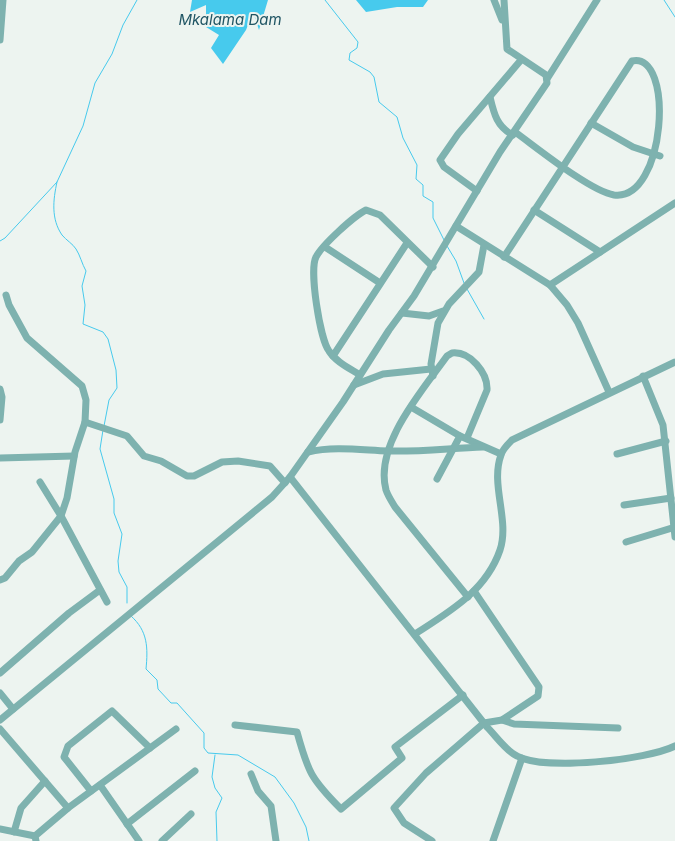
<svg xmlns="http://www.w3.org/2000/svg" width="675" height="841" viewBox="0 0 675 841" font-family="Inter,sans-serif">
	<rect width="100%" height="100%" fill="#edf4f0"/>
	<g fill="#47caed">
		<polygon points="192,0 268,0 259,30 253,12 246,30 223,64 211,48 219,35 206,27 206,5 190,12"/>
		<polygon points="356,0 428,0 423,7 397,7 366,12"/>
	</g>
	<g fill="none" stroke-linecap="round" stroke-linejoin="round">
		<g stroke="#47caed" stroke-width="1">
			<polyline points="325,0 358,42 357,48 350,53 349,60 370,72 374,77 379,102 397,117 403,138 417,165 416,179 423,185 423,196 433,202 433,218 444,240"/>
			<polyline points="664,0 675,17"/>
			<path d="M57,182C53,200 51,219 62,235C66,240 73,244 76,249C80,255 82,264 86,271L82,286L85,305L83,324L103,332L108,339L116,370L117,388L109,400L104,426"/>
			<polyline points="0,241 5,238 57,182 83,126 95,83 112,54 123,25 137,0"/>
			<polyline points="447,246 456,261 464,283"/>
			<polyline points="467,289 484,319"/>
			<polyline points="103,430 100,449 114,499 114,513 122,534 118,561 119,572 127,587 127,603"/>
			<path d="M131,616C148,631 148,648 146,669L157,680L158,689L171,703H177L204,733V748L208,753L238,755L275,777L294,803L306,827L309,841"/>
			<polyline points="215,755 212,777 215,788 222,798 216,812 217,841"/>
		</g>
		<g stroke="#7eb2af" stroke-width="7">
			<polyline points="494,0 502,20"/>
			<polyline points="0,40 3,0"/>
			<polyline points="547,79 597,0"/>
			<path d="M490,97C494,114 497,127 513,135"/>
			<polyline points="591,123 633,147 660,156"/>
			<polyline points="477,191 444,167 440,160 458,134 521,60"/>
			<polyline points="534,210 600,252"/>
			<polyline points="456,226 550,285 567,305 578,323 609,392"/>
			<polyline points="325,247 380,283"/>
			<path d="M504,257L632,61C675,51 666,202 614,195C590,191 536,147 515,132"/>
			<polyline points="550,285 675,203"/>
			<polyline points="402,313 429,316 443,311"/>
			<polyline points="333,356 407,243"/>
			<path d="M360,375C349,368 336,362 329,351C320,339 309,270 316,257C322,245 354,216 366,210L380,215L433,267"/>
			<polyline points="433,376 431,364 438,323 449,304 479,272 484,245"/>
			<polyline points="643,376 663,425 675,537"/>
			<polyline points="354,385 383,374 431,369"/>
			<polyline points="0,389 2,397 0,420"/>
			<polyline points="411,407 460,436 501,454"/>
			<polyline points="85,422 127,436 144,456 161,461 187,476 194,476 222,462 238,461 270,466 285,483"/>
			<path d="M467,438L487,390C488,373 470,351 452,353L447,356C422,391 374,445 386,490C388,496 392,502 395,507L468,597"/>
			<path d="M308,452C334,446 361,450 388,451C419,452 452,448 483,447"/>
			<polyline points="617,454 666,441"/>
			<polyline points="0,458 74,456"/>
			<path d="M290,477L487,727C496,736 506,751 517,756C544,771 647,760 675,746"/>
			<polyline points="437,479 460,436"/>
			<polyline points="40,482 61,516 107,602"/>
			<polyline points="624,505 671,498"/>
			<polyline points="626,542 675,527"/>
			<polyline points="0,580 5,578 19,561 32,552 61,516 67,498 75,452 85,422 86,400 82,386 27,338 9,305 6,295"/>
			<path d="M415,634C449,612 486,591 500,550C510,520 490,485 501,455C502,450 508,444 512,440L675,362"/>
			<polyline points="0,673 69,613 100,590"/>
			<polyline points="0,693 13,709"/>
			<polyline points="0,720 272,497 290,477 343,402 389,330 414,296 500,152 547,83 546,75 507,49 504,0"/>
			<polyline points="502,720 514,724 618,728"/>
			<path d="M235,725L297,732C308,772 311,779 341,809L402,758L395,747L463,695"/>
			<polyline points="0,729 68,808"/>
			<polyline points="251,774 258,791 271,806 276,841"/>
			<polyline points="100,785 139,841"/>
			<polyline points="91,791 64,757 68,746 112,711 150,748"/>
			<polyline points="127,824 195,771"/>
			<polyline points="0,829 35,836"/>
			<polyline points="14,832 21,808 45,781"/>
			<polyline points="36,841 35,836 68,808 176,729"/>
			<polyline points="162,841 191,814"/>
			<polyline points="432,841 404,823 394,808 426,773 484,723 502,720 538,696 539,687 474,591"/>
			<polyline points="493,841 522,758"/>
		</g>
	</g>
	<g text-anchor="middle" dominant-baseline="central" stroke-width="4" stroke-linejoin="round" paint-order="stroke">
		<g font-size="15" font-style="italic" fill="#205564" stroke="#edf4f0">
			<text x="230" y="19">Mkalama Dam</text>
		</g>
	</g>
</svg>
